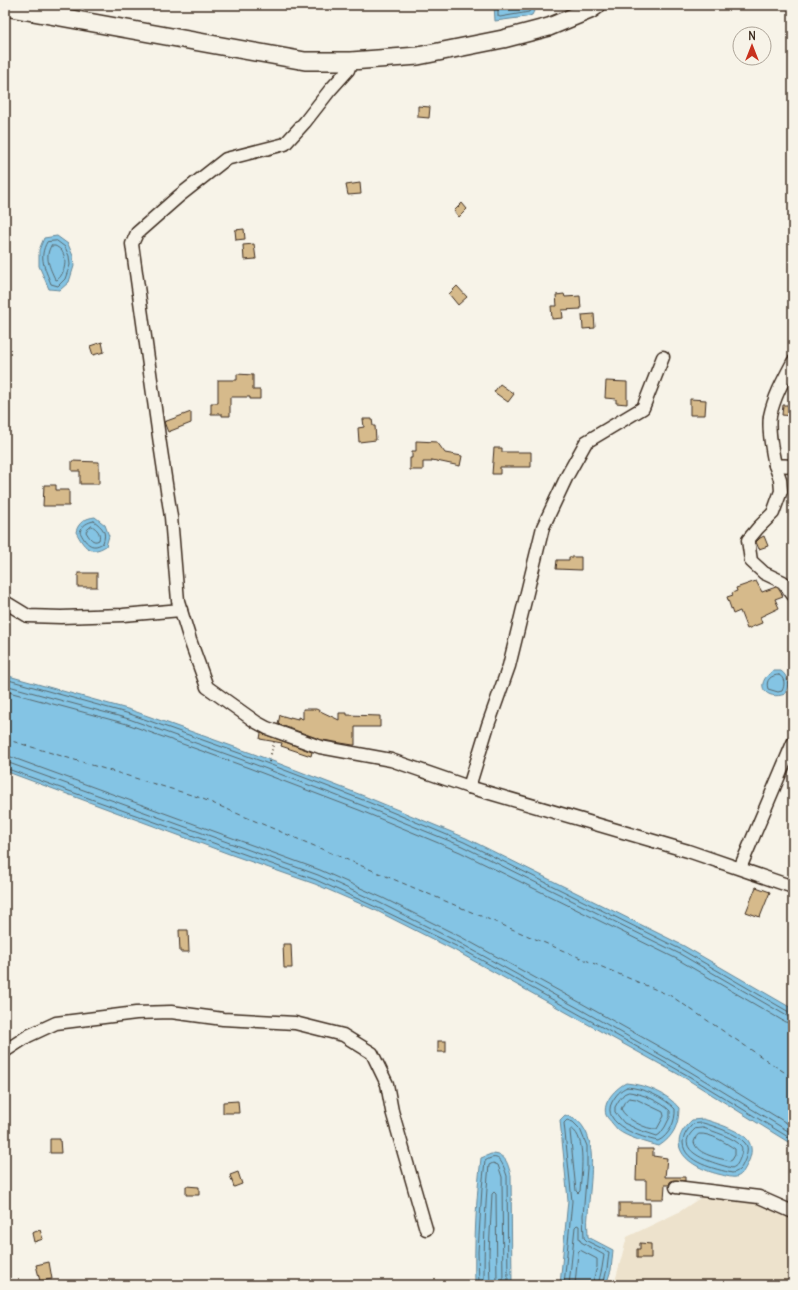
<svg xmlns="http://www.w3.org/2000/svg" width="798" height="1290" viewBox="0 0 798 1290" font-family="Delius,sans-serif">
	<rect width="100%" height="100%" fill="#f7f3e8"/>
	<filter id="ink" filterUnits="userSpaceOnUse"><feTurbulence type="fractalNoise" baseFrequency=".025" numOctaves="2"/><feDisplacementMap in="SourceGraphic" scale="8" xChannelSelector="R" yChannelSelector="G"/><feConvolveMatrix kernelMatrix="1 2 1 2 8 2 1 2 1" color-interpolation-filters="sRGB"/></filter>
	<g filter="url(#ink)">
		<polygon fill="#ede2cc" points="721,1184 793,1215 793,1285 614,1285 627,1237 679,1212"/>
		<g fill="#84c4e4" stroke="#678695">
			<polygon points="494,5 534,5 535,9 532,15 526,17 495,21"/>
			<polygon points="57,236 68,244 73,256 74,266 69,282 60,290 49,289 39,266 39,250 44,238"/>
			<path d="M95,517L105,525L109,536L106,546C90,556 84,547 76,532C78,523 85,518 95,517Z"/>
			<path d="M773,671H781C789,677 789,685 785,694C767,701 752,685 773,671Z"/>
			<polygon points="5,675 131,710 254,754 364,796 466,838 684,946 793,1009 793,1145 685,1078 573,1016 454,950 377,911 315,884 232,855 5,771"/>
			<path d="M626,1083C646,1085 667,1093 679,1108C679,1125 673,1137 659,1146C648,1143 626,1137 618,1130C616,1128 614,1125 612,1123C611,1121 607,1118 606,1115C602,1102 616,1088 626,1083Z"/>
			<path d="M565,1115C572,1118 579,1120 583,1127C598,1147 589,1191 588,1215C587,1222 588,1230 588,1237L613,1250L611,1270L606,1285H560L568,1200L560,1120Z"/>
			<path d="M703,1119C714,1122 745,1132 749,1142C753,1149 751,1156 748,1163C745,1168 743,1175 736,1177C731,1178 723,1175 718,1174C690,1167 662,1147 692,1120Z"/>
			<path d="M491,1154C506,1154 507,1162 511,1175L512,1285H475C474,1242 476,1200 481,1158Z"/>
		</g>
		<g fill="none" stroke-linecap="round" stroke-linejoin="round">
			<g stroke="#58686d" stroke-width="1">
				<polyline points="498,5 498,16 500,17 529,12 530,9 530,5"/>
				<path d="M57,241L65,247L69,256L70,265L65,279L58,286L51,284C45,268 38,258 47,242Z"/>
				<path d="M51,246H55C56,246 60,249 61,250C68,258 65,274 57,280L55,279C50,268 44,257 51,246Z"/>
				<path d="M94,521C103,528 107,532 103,543C91,551 85,542 80,532C82,525 88,522 94,521Z"/>
				<path d="M92,526C97,529 101,533 99,540C93,544 89,537 86,532L87,530Z"/>
				<path d="M779,675C785,678 785,685 782,691L778,692L768,689C765,680 771,675 779,675Z"/>
				<polyline points="5,679 130,714 253,758 363,800 464,842 682,950 789,1012 793,1012"/>
				<polyline points="5,685 129,719 251,763 361,805 462,846 680,954 787,1016 793,1017"/>
				<polyline points="5,691 127,724 249,768 359,810 460,852 677,959 785,1022 793,1023"/>
				<polyline points="5,757 11,757 320,870 383,898 461,937 581,1003 692,1065 793,1127"/>
				<polyline points="5,763 9,763 318,875 380,903 458,942 578,1008 689,1071 793,1134"/>
				<polyline points="5,768 316,880 378,908 456,946 575,1012 687,1075 793,1140"/>
				<path d="M627,1087C643,1088 664,1097 675,1109C676,1121 669,1136 658,1141C642,1138 600,1124 612,1102C616,1095 620,1090 627,1087Z"/>
				<path d="M629,1092C641,1093 662,1102 670,1111V1117L665,1127L660,1134L657,1136L639,1130L624,1123L615,1112V1107L619,1100L624,1094Z"/>
				<path d="M629,1098L636,1099L663,1112L664,1116L657,1129C646,1130 626,1119 621,1109L624,1103Z"/>
				<path d="M703,1123C714,1126 738,1134 745,1143C750,1148 746,1158 743,1164C741,1169 738,1172 732,1173C716,1169 684,1163 683,1143C683,1135 688,1129 693,1124Z"/>
				<path d="M703,1128C713,1131 735,1138 741,1146C743,1149 741,1155 740,1158C738,1163 737,1166 732,1168C717,1164 668,1152 695,1129Z"/>
				<path d="M572,1129C587,1138 581,1176 580,1191L578,1193L576,1191L570,1131Z"/>
				<path d="M699,1134C711,1133 726,1143 735,1149V1155L732,1160L730,1161C719,1158 697,1155 694,1142L696,1137Z"/>
				<path d="M479,1285L478,1252L482,1188L485,1161C500,1151 503,1165 507,1176L508,1285"/>
				<path d="M484,1285C484,1245 485,1205 489,1165L493,1163L498,1165L502,1177L503,1285"/>
				<polyline points="490,1285 489,1253 492,1194 494,1192 496,1194 497,1285"/>
				<polyline points="564,1285 572,1201 564,1123 567,1120 573,1122 580,1129 587,1146 587,1168 583,1216 584,1238 587,1241 609,1252 607,1269 603,1285"/>
				<polyline points="569,1285 575,1227 577,1225 579,1226 579,1238 581,1242 604,1255 602,1268 598,1285"/>
				<polyline points="575,1285 578,1252 580,1250 597,1259 597,1267 592,1285"/>
			</g>
			<polyline stroke="#515859" stroke-width="1" stroke-dasharray="5 4" stroke-linecap="butt" points="5,739 198,797 671,996 793,1078"/>
		</g>
		<g fill="#d6ba8b" stroke="#3b2a1e">
			<polygon points="418,106 430,107 429,118 418,117"/>
			<polygon points="360,183 361,194 348,195 346,185"/>
			<polygon points="462,203 467,209 459,217 454,211"/>
			<polygon points="244,229 245,239 236,240 235,230"/>
			<polygon points="254,244 256,259 244,260 243,245"/>
			<polygon points="457,286 467,297 458,305 449,294"/>
			<polygon points="564,294 565,297 580,296 581,309 562,310 563,318 552,319 551,306 557,306 556,295"/>
			<polygon points="594,314 595,328 583,329 582,315"/>
			<polygon points="102,342 104,352 93,355 90,346"/>
			<polygon points="237,374 253,375 253,390 260,390 260,399 250,399 250,397 230,397 230,416 222,416 222,414 211,414 211,403 218,403 218,380 237,380"/>
			<polygon points="606,381 627,382 627,404 616,403 616,399 605,398"/>
			<polygon points="500,384 514,394 508,402 494,392"/>
			<polygon points="690,399 706,400 705,415 690,415"/>
			<polygon points="783,405 792,405 792,416 782,415"/>
			<polygon points="191,412 191,423 168,432 164,422"/>
			<polygon points="363,419 372,419 373,426 375,426 376,440 359,442 358,428 364,427"/>
			<polygon points="416,441 437,442 445,453 462,456 460,466 432,460 432,462 423,462 423,470 410,470 410,458 412,458 412,451 416,451"/>
			<polygon points="494,448 502,448 502,452 531,452 531,467 500,467 500,474 492,474"/>
			<polygon points="72,461 99,462 99,484 80,484 80,471 72,471"/>
			<polygon points="44,485 56,485 56,490 69,490 69,506 43,506"/>
			<polygon points="764,536 768,546 759,549 756,542 760,538"/>
			<polygon points="569,557 581,557 581,570 556,569 557,560 569,560"/>
			<rect x="78" y="573" width="19" height="14"/>
			<polygon points="756,581 762,592 776,587 778,588 783,596 775,599 779,608 760,617 762,623 747,629 740,611 733,614 727,597 733,595 732,593 737,591 736,588"/>
			<polygon points="303,709 316,709 339,720 339,713 347,713 347,715 380,716 380,727 355,727 355,745 353,745 322,740 278,724 280,715 290,718 290,717 298,719 298,717 303,719"/>
			<polygon points="261,733 312,752 311,756 281,746 282,743 260,739"/>
			<polygon points="756,887 770,892 760,917 746,912"/>
			<polygon points="179,930 188,930 189,952 180,952"/>
			<polygon points="283,944 291,944 292,968 284,968"/>
			<rect x="438" y="1041" width="8" height="11"/>
			<polygon points="238,1101 239,1113 223,1113 223,1102"/>
			<polygon points="50,1139 60,1139 61,1153 50,1153"/>
			<polygon points="637,1149 653,1149 653,1156 667,1158 665,1177 685,1177 685,1181 673,1180 670,1182 669,1185 665,1185 664,1199 646,1199 646,1180 636,1180"/>
			<polygon points="238,1172 242,1184 234,1187 230,1175"/>
			<polygon points="186,1186 199,1187 199,1195 186,1195"/>
			<rect x="619" y="1203" width="31" height="13"/>
			<polygon points="40,1230 43,1239 34,1242 32,1233"/>
			<polygon points="640,1243 651,1244 651,1258 637,1258 637,1249 640,1249"/>
			<polygon points="49,1262 52,1279 40,1281 36,1265"/>
		</g>
		<g fill="none" stroke-linecap="round" stroke-linejoin="round">
			<g stroke="#3b2a1e" stroke-width="15">
				<g id="street">
					<polyline points="351,61 348,70 330,90 305,122 285,144 226,159 179,196 137,233 132,244 160,444 171,517 178,601 190,640 207,687 256,722 267,728 320,747 391,760 469,787 688,851 793,887"/>
					<path d="M793,362C784,379 774,397 770,416C768,430 772,451 775,465L793,466"/>
					<polyline points="775,465 780,479 781,491 773,513 758,528 748,540 751,561 764,573 783,582 793,595"/>
					<polyline points="5,602 28,616 61,617 123,615 181,610"/>
					<polyline points="469,787 488,725 509,666 543,527 567,476 586,442 643,408 663,357"/>
					<polyline points="740,868 793,743"/>
					<polyline points="5,1051 28,1036 56,1023 136,1013 171,1012 223,1019 295,1023 343,1035 372,1053 387,1084 392,1111 426,1229"/>
					<polyline points="676,1187 759,1197 793,1212"/>
				</g>
			</g>
			<g stroke="#3b2a1e" stroke-width="20">
				<polyline id="secondary" points="5,7 305,61 351,61 418,56 503,39 549,27 590,10 597,5"/>
			</g>
			<polyline stroke="#3b2a1e" stroke-width="2" stroke-dasharray="1 3" stroke-linecap="butt" points="269,762 274,742"/>
			<use href="#street" stroke="#f7f3e8" stroke-width="12"/>
			<use href="#secondary" stroke="#f7f3e8" stroke-width="17"/>
		</g>
	</g>
	<rect width="798" height="1290" fill="none" stroke="#f7f3e8" stroke-width="20"/>
	<rect x="10" y="10" width="778" height="1270" fill="none" stroke="#3b2a1e" stroke-width="1.5" filter="url(#ink)"/>
	<g transform="translate(752 46)"><circle r="19" fill="#f7f3e8" stroke="#aca397"/>
	<path d="M0-3L7 15L0 10L-7 15Z" fill="#c8321e"/>
	<text y="-6" font-size="11" font-weight="bold" text-anchor="middle" fill="#3b2a1e">N</text>
	</g>
</svg>
